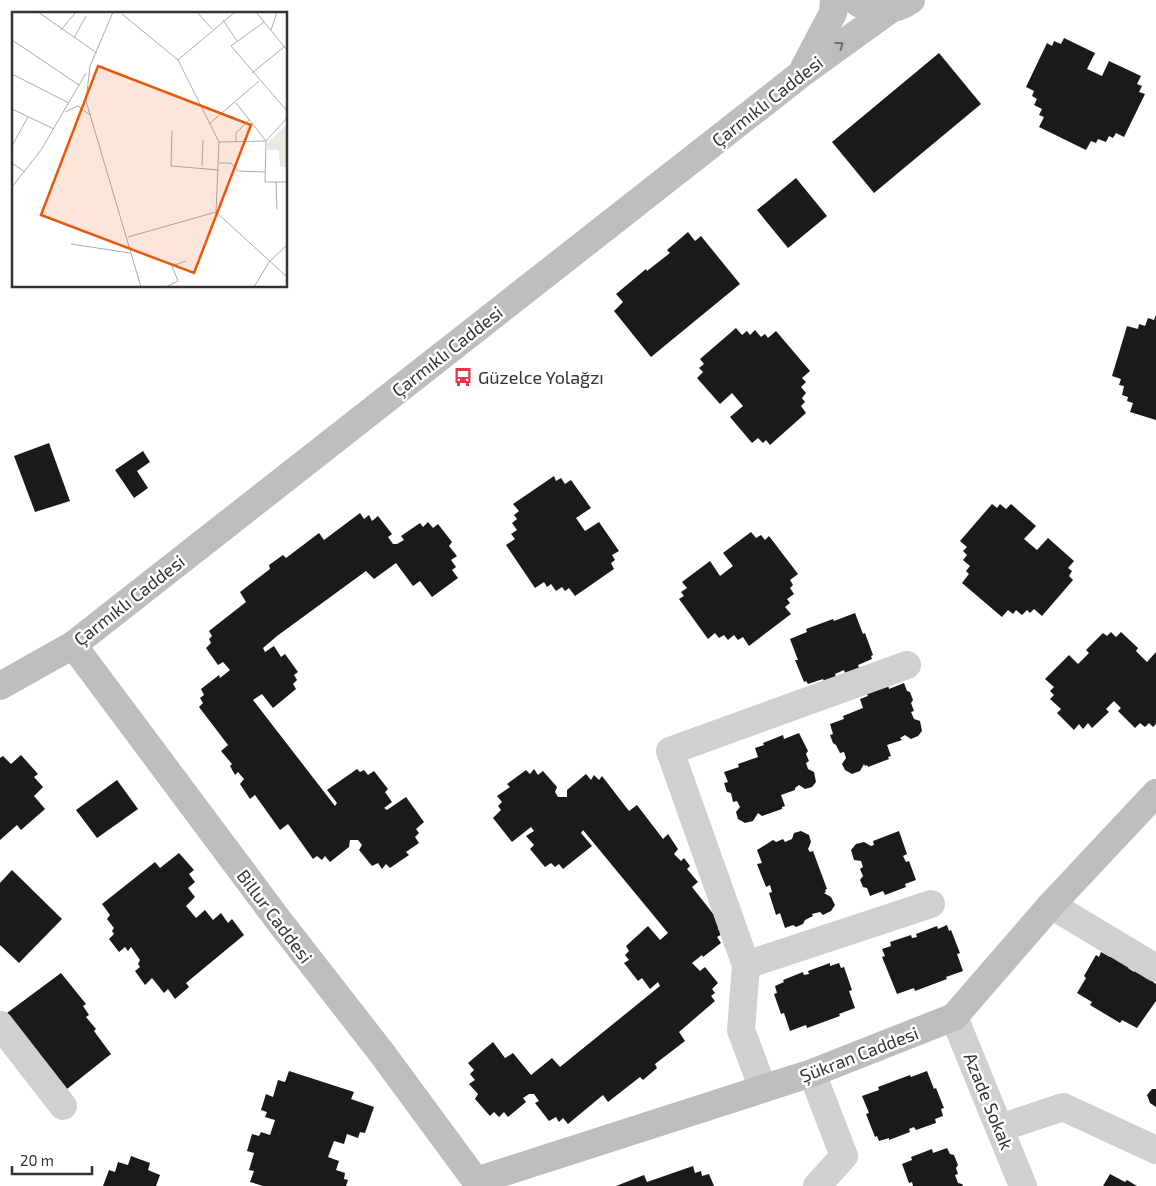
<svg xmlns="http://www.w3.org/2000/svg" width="1156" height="1186" viewBox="0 0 1156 1186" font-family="'Exo 2',sans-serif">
	<rect width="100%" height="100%" fill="#fff"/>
	<g fill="#1a1a1a">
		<polygon points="1064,38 1095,53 1087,69 1102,76 1109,61 1141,76 1137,84 1142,86 1139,92 1145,94 1124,137 1116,133 1113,138 1109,136 1106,142 1098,139 1096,143 1091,141 1086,150 1039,127 1044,117 1039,115 1042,109 1034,105 1037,99 1032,96 1034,91 1026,87 1047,43 1052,46 1054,41 1061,44"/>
		<polygon points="939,53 981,104 874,193 832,142"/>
		<polygon points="796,178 827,216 788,248 757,210"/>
		<polygon points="688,232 695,241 701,236 740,284 651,357 614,311 623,302 616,294 646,269 647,271 670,253 667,250"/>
		<polygon points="1156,315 1156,420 1130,412 1133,403 1127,401 1128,397 1122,395 1124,386 1119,385 1121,379 1112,376 1127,326 1138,329 1139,324 1145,326 1148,318 1154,320"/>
		<polygon points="736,328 742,335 747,331 750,335 755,330 761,337 765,334 768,338 776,331 810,371 802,378 806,382 801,387 806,393 802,398 805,402 801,406 806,413 770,445 766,440 763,443 758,438 752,443 730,417 743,406 732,393 720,404 697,378 703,372 699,368 704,364 700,359"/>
		<polygon points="49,443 70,501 35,512 14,456"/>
		<polygon points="143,451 150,462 137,471 148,488 134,498 115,470"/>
		<polygon points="554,476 556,481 561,478 565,484 571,480 591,508 576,518 585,531 599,522 619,551 612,555 615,560 611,563 614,569 575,596 569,588 565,591 562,587 556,591 551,584 547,587 544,582 535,588 506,545 515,539 511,534 517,530 512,523 517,519 514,515 519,511 513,504"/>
		<polygon points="992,504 997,508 1000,504 1006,509 1011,504 1036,526 1024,539 1037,550 1048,538 1074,561 1068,568 1072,571 1069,576 1073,580 1042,616 1034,609 1030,613 1027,610 1022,615 1016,610 1013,614 1008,610 1002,617 962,583 969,574 966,571 970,566 963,560 967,555 963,551 967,547 960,541"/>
		<polygon points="360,513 364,519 369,515 372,521 378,516 392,534 388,537 393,544 397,544 404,540 401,536 420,523 423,527 428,522 433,528 438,524 452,542 449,546 457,556 451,560 456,567 452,570 458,578 432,597 420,581 413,586 396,563 374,579 366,571 277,636 263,648 265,652 274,646 281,657 285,654 298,672 294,675 297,680 293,684 296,689 273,708 262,694 253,700 335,806 337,803 327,790 357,769 360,772 364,770 368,775 374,771 388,789 385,792 392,802 384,808 387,810 406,797 424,822 416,829 419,833 415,837 419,843 406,852 409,855 390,868 386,864 382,869 378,863 372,866 359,850 362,845 358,840 350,840 349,847 330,862 325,856 322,860 317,856 313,859 288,824 280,830 255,795 250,799 240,784 244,779 238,772 235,775 230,766 232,764 221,751 228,745 199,707 203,703 200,698 204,695 201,689 219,675 220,678 230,670 223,662 218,665 206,648 211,643 209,639 212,636 209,631 246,602 240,592 270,569 269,565 283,555 286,558 319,533 324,540"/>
		<polygon points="751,532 756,538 761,535 765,540 769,536 798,574 790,580 793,585 790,588 794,594 787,599 790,603 785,607 791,614 749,646 743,637 738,640 734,635 728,640 724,635 719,638 715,633 708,639 679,599 684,596 681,592 687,588 682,582 710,561 720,576 733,566 723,553"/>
		<polygon points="855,613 863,634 865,633 873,655 871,656 872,659 858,665 859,668 845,673 844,670 835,674 836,677 824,681 823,679 808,684 806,681 804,682 795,660 798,660 790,639 807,632 806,629 833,619 834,621"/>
		<polygon points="1111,632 1116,637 1121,632 1138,648 1136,651 1147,662 1156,652 1156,724 1153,727 1149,723 1145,727 1140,723 1135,728 1118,711 1121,708 1114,701 1106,709 1109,712 1092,728 1088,723 1083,729 1079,724 1074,730 1057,713 1061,709 1050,699 1054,695 1050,691 1054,687 1045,679 1069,655 1078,664 1089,653 1086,650 1103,633 1107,636"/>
		<polygon points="904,683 907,691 910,692 913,700 911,703 914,711 911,712 914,719 920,721 922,731 918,736 911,739 905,735 900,738 902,740 887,745 891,756 888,757 889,759 868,767 867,765 865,766 864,764 860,771 852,774 845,770 842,764 846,758 844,752 840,753 836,745 833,743 830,735 833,734 830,724 844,719 843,716 863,708 860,699 868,696 867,694 888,685 889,689"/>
		<polygon points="799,733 808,751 806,754 809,761 806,763 808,769 814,772 816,782 812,787 805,789 799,785 795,788 795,790 781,795 785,806 782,807 782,809 762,816 758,813 753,821 745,823 738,819 736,812 740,807 737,801 733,802 731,793 727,792 724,783 728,782 724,772 739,767 738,764 758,757 755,748 764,745 763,743 783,735 784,739"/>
		<polygon points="21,755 38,774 34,777 43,787 34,796 45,809 21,830 17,825 0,840 0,758 3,756 11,764"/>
		<polygon points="534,769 538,775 543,771 557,787 555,792 558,797 567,797 567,790 586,774 591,780 594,775 599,780 602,776 629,811 637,805 663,839 668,834 678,849 674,854 681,861 684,858 690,866 687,869 698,882 692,887 722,925 718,929 722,934 717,937 721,943 703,957 702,955 692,963 700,971 705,967 718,983 712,989 715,993 711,996 715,1001 679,1032 685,1041 655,1064 657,1068 643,1080 640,1077 608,1102 603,1095 568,1124 563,1118 559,1122 556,1117 549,1121 535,1103 539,1101 534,1094 529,1094 523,1098 526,1102 508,1117 504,1112 499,1117 494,1112 490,1116 475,1099 478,1094 469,1084 475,1080 470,1074 474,1070 468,1063 493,1042 505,1058 513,1053 531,1075 552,1058 560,1067 660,986 658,982 650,989 642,978 638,981 624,963 629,960 625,955 629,951 626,946 648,926 660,940 668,933 583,830 581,833 592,846 563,869 559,864 555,867 551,863 545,867 530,849 534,845 526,836 534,831 531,827 512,842 493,818 501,810 498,806 502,802 497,796 510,787 507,784 526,770 530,774"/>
		<polygon points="117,780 138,809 97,838 76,810"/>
		<polygon points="801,831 809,835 811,842 808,849 810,852 813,851 827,889 825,890 826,892 824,893 831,897 835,905 831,911 823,915 820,912 812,914 813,916 805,920 803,924 796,927 793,925 785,928 780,913 776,915 769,893 772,892 770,885 766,887 757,864 762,863 757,850 773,840 776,842 783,839 785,842 792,839 794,833"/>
		<polygon points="899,831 907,854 903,856 906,862 909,861 916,880 905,884 906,887 885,895 883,891 870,896 867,888 863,887 860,880 863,876 860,869 863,867 861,861 854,860 851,850 856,844 864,842 871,846 874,845 873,841"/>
		<polygon points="179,853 194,870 189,874 195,882 188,888 195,897 186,906 196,918 205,910 213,920 221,913 228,923 232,919 244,935 186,983 189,987 175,999 168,989 164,993 152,978 145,985 135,971 140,967 138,964 140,960 131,947 128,951 125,947 119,952 109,939 114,934 112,931 114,928 107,919 110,915 102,904 155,862 160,868"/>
		<polygon points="12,870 62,919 19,963 0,945 0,883"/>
		<polygon points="947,925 949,931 951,930 960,953 957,954 963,971 946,977 947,979 915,991 914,988 897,994 882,957 885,956 882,949 891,946 890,942 911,935 912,938 917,937 916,934 937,926 938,929"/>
		<polygon points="1101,952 1110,957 1112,954 1130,965 1128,968 1134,972 1136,968 1155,979 1153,982 1156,984 1156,1001 1137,1028 1122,1020 1120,1023 1090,1005 1092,1002 1077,993 1086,978 1084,976 1096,955 1099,957"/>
		<polygon points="830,963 830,966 839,963 841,968 844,967 852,990 849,991 855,1008 839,1014 840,1016 807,1028 806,1025 790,1031 784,1013 781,1014 774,994 777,993 775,986 784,982 783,980 803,972 804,975 809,974 808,971"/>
		<polygon points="61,973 86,1004 83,1006 89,1015 86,1017 96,1029 94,1031 111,1054 67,1089 7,1013"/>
		<polygon points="289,1071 354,1092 351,1099 374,1107 365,1133 360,1132 358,1138 347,1134 344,1144 334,1141 328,1157 339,1161 336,1170 345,1173 344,1179 348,1180 346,1186 263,1186 250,1182 254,1171 249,1170 254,1153 247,1151 252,1134 259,1136 261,1132 270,1135 275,1120 265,1117 267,1112 261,1110 266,1094 273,1097 278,1080 285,1082"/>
		<polygon points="927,1071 934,1089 936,1088 944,1108 941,1109 943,1116 935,1119 936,1123 916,1130 914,1127 909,1129 910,1132 889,1140 889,1138 879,1141 877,1136 875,1137 866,1114 869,1113 862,1096 879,1090 878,1087 910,1075 911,1077"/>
		<polygon points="1152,1089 1156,1089 1156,1107 1150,1103 1147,1095"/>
		<polygon points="947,1148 950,1154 954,1155 958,1165 956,1168 958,1174 955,1175 958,1183 962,1184 963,1186 913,1186 912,1182 909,1183 902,1164 912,1160 911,1157 932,1149 933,1153"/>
		<polygon points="131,1156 150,1163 148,1170 160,1175 156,1186 103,1186 109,1170 115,1172 118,1162 128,1165"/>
		<polygon points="693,1166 695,1173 701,1171 702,1176 709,1174 714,1186 616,1186 644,1175 647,1182"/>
		<polygon points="1110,1174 1125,1182 1127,1180 1137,1186 1103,1186"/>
	</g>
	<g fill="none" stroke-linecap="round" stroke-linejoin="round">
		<g stroke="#d0d0d0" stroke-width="28">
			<polyline points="1051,905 1156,968"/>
			<polyline points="746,965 931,904"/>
			<polyline points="954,1017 1023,1186"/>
			<polyline points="0,1025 63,1106"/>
			<polyline points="812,1073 844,1156 817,1186"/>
			<polyline points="763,1089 741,1030 746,965 670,751 907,665"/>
			<polyline points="1000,1128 1063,1107 1156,1150"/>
		</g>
		<g stroke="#bdbdbd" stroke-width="28">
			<path d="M854,0C870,13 895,12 911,0"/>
			<polyline points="804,68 833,13 834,0"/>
			<polyline points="73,645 279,921 381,1052 476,1181"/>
			<polyline points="0,686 73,645 801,74 891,9"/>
			<polyline points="476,1181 812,1073 954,1017 1051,905 1156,793"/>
		</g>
	</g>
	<defs><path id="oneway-chevron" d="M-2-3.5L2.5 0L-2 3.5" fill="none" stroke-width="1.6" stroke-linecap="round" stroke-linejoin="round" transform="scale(1.25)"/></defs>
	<use stroke="#6a6a6a" href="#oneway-chevron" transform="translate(840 45) rotate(-36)"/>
	<defs>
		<g id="bus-bare" transform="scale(1.5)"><path d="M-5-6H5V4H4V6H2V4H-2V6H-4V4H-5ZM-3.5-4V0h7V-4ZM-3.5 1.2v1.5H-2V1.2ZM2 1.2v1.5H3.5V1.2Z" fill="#e63946" stroke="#fff" stroke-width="2.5" paint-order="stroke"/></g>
	</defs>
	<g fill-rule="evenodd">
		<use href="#bus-bare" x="463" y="377"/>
	</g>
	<g text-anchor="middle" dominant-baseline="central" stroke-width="5" stroke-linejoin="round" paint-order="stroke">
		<g font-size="18" fill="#333" stroke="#fff">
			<text transform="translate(767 101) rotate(-38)">Çarmıklı Caddesi</text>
			<text transform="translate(447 351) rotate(-38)">Çarmıklı Caddesi</text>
			<text transform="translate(129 600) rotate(-38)">Çarmıklı Caddesi</text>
			<text transform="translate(275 916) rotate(53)">Billur Caddesi</text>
			<text transform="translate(859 1054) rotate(-21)">Şükran Caddesi</text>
			<text transform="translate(989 1101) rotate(68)">Azade Sokak</text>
		</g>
		<g font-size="18" fill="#333" stroke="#fff" text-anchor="start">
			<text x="478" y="377">Güzelce Yolağzı</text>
		</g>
	</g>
	<g transform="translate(12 12)">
		<rect width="275" height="275" fill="#fff"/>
		<path d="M275,112V155H268L267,138H255V131Z" fill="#e6ecdf"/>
		<path fill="none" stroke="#adadad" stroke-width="1" d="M26,0L85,41M101,0L78,54L74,89L129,275M185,0L200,17M244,0L275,38M110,2L166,48L207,130L204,200M211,8L225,29M252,10L219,34L275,99M49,18L64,0M259,18L265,0M62,26L74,4M0,28L67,73M166,48L223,0M240,61L272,35M0,62L57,91M224,91L254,129M0,97L42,117M53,100L66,94L78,103M197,112L247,69M160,119L159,154L207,158M254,129L253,170H275M254,129L275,106M207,130L254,129M224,130V121L238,107M0,134L16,105M0,151L13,160M207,151H219L226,159L253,160M190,154L191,128M264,170L265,197M0,175L29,138L74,61M204,200L275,265M116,225L204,200M59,232L118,241M154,275L166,269L160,254L174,249M242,275L257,250L275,233"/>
		<path fill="#e8590c" fill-opacity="0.15" stroke="#e8590c" stroke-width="2.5" d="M86,54L239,113L182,261L29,203Z"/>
		<rect width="275" height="275" fill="none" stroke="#333" stroke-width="2.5"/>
	</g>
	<path d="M12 1166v8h80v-8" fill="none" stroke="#333333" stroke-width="2.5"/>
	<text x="20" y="1166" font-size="15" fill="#333333" stroke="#ffffff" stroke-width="4" paint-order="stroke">20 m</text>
</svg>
